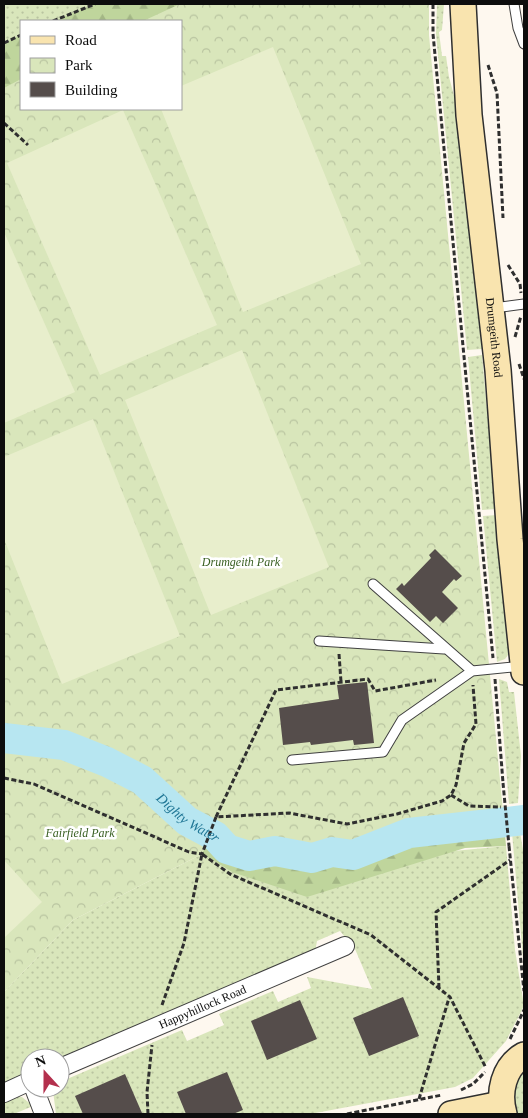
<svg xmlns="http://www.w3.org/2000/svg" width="528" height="1118" viewBox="0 0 528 1118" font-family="'Times New Roman',serif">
	<defs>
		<pattern id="grass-dots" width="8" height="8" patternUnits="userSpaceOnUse" patternTransform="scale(1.25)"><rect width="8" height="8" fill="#d9e6bb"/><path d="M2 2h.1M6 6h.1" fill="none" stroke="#b9c4a0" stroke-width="1.8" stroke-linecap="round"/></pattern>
		<pattern id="forest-firs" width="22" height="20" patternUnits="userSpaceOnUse" patternTransform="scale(1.25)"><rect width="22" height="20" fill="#bfd59c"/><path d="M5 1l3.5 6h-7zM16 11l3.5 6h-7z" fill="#a3b685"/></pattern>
		<pattern id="park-crowns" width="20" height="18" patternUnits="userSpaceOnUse" patternTransform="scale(1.25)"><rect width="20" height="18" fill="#d9e6bb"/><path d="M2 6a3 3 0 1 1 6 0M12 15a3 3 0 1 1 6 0" fill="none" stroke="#b9c4a0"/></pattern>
	</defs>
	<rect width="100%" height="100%" fill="#fef8ef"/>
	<g fill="url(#grass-dots)">
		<polygon points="4,4 95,4 53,21 21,21 21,35 4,43"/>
		<polygon points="437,4 444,4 442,30 439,32 442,56 446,56 449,77 459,114 482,349 467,350 436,34"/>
		<polygon points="482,355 496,509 482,510 468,357"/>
		<polygon points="497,515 511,651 505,659 497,662 483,516"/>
		<polygon points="499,679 507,682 509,692 514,692 521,756 518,803 509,804"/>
		<polygon points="518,820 524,856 524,970 511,821"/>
		<polygon points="506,846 515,950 524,1006 506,1041 473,1078 455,1087 310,1114 56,1114 53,1091 55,1088 60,1088 60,1082 182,1030 187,1041 224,1025 219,1014 273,991 278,1002 311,988 307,977 372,989 355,949 340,931 317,941 315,952 60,1062 60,1058 30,1058 30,1075 4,1086 4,992 73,920 202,854 232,872"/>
		<path d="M524,1066V1114H518C506,1097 515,1082 524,1066Z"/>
		<polygon points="11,1096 22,1097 33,1106 14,1114 4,1114 4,1099"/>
	</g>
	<g fill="url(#forest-firs)">
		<polygon points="95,4 265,4 181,21 53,21"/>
		<polygon points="21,35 21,109 4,144 4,43"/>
		<polygon points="504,822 506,846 465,848 307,897 232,872 202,854 210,832 227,849 248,856 275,851 312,858 332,852 353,855 409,833"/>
	</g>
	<polygon fill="url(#park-crowns)" points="180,4 429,4 429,35 504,822 409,833 353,855 332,852 312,858 275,851 249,856 227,849 210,833 202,854 73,920 4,992 4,88 21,79 21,109 181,109 181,21 143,21"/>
	<g fill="#e8eecc">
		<polygon points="273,47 361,264 243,312 161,109 181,109 181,86"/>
		<polygon points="123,110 217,325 100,375 7,163"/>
		<polygon points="4,232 75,392 4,423"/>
		<polygon points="242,350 329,567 211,615 125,400"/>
		<polygon points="93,419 180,636 62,684 4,539 4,457"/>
		<polygon points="4,860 42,902 4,938"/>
	</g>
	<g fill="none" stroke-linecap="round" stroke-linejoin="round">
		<path stroke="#b7e6f1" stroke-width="30" id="s1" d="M4,738L64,745L107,762L142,780L187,821L215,836L227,849L249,856L275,851L312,858L332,852L353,855L409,833L524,820"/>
	</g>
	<g fill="#554d4b">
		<polygon points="435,549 462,576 456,581 454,579 442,592 458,608 443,623 436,616 430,622 396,589 402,583 404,586 431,558 429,555"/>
		<polygon points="367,682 374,743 354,745 353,740 311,745 310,742 283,745 279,708 339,699 337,685"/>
		<polygon points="403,997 419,1036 369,1056 353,1018"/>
		<polygon points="300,1000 317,1039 267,1060 251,1021"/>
		<polygon points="227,1072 243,1110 233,1114 186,1114 177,1092"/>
		<polygon points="125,1074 142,1113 83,1114 75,1096"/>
	</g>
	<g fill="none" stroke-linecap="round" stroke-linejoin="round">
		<g stroke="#404040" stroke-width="11">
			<g id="lane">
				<polyline points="514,4 518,28 524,44"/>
				<polyline points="494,308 524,304"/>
				<polyline points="373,584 472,671"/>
				<polyline points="319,641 444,649"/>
				<polyline points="292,760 383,752 402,720 472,671 523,666"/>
			</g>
		</g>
		<g stroke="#404040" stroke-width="20">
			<g id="street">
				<path id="s2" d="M60,1068L345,946"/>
				<polyline points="34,1088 44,1114"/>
				<polyline points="4,1093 30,1081"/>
			</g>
		</g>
		<g stroke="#2f2f2f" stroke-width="28">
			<g id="secondary">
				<path id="s3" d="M463,4L469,115L498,370L510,539L524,672"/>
				<polyline points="451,1114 501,1104"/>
				<path d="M504,1114C498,1093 503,1067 524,1055"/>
			</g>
		</g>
		<g stroke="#2f2f2f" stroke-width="3" stroke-dasharray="5 2.5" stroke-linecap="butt">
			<polyline points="433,4 433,34 493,658"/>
			<polyline points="53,21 95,4"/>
			<polyline points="4,43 21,35"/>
			<polyline points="488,65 497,93 503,218"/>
			<polyline points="4,123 28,145"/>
			<polyline points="508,265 520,284 521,293"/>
			<polyline points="515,337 521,316"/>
			<polyline points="519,364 524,379"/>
			<polyline points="339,654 341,682"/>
			<polyline points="495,679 503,783"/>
			<polyline points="4,778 34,784 189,852 202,854 216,817 289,813 347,824 397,814 442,801 451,795 456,785 464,743 476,724 473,685"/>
			<polyline points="451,795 469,806 501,807"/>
			<polyline points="216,817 276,690 368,679 375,691 436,680"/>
			<polyline points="509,846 524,991"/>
			<polyline points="439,988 436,912 510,860"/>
			<polyline points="162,1005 184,943 202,854 230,874 371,935 450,997 486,1068"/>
			<polyline points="510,1039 524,1010"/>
			<polyline points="461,1090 473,1084 485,1072"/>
			<polyline points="419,1099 449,998"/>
			<polyline points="148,1114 147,1092 152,1045"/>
			<polyline points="347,1114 442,1095"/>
		</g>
		<use href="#lane" stroke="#fff" stroke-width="9"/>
		<use href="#street" stroke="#fff" stroke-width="18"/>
		<use href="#secondary" stroke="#f9e4af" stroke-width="25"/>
		<polyline stroke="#2f2f2f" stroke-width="3" stroke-dasharray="5 2.5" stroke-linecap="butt" points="503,783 509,846"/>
	</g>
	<g text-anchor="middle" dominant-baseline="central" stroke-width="5" stroke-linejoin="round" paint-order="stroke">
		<g font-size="12" fill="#0d0d0d" stroke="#fff">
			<text stroke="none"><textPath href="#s3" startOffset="335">Drumgeith Road</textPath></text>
			<text stroke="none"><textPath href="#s2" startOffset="155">Happyhillock Road</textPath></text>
		</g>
		<g font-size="12" font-style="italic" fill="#3a6023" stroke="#fff">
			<text x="241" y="562">Drumgeith Park</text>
			<text x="80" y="833">Fairfield Park</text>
		</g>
		<g font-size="14" font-style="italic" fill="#207796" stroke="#fff">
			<text stroke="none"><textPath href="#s1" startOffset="206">Dighty Water</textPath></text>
		</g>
	</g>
	<rect width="528" height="1118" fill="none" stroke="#0d0d0d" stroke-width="10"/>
	<rect x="20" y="20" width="162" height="90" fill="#ffffff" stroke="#9e9e9e"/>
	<rect x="30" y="36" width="25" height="8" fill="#f9e4af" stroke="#9e9e9e"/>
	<text x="65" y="45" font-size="15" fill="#0d0d0d">Road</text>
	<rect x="30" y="58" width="25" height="15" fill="url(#park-crowns)" stroke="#9e9e9e"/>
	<text x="65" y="70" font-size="15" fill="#0d0d0d">Park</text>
	<rect x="30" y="82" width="25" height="15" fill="#554d4b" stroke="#9e9e9e"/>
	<text x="65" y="95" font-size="15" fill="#0d0d0d">Building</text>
	<g transform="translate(45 1073) rotate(339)"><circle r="24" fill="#ffffff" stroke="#9e9e9e"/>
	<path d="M0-4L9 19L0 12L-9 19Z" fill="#b3304d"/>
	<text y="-8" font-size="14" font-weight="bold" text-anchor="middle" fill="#0d0d0d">N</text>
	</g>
</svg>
